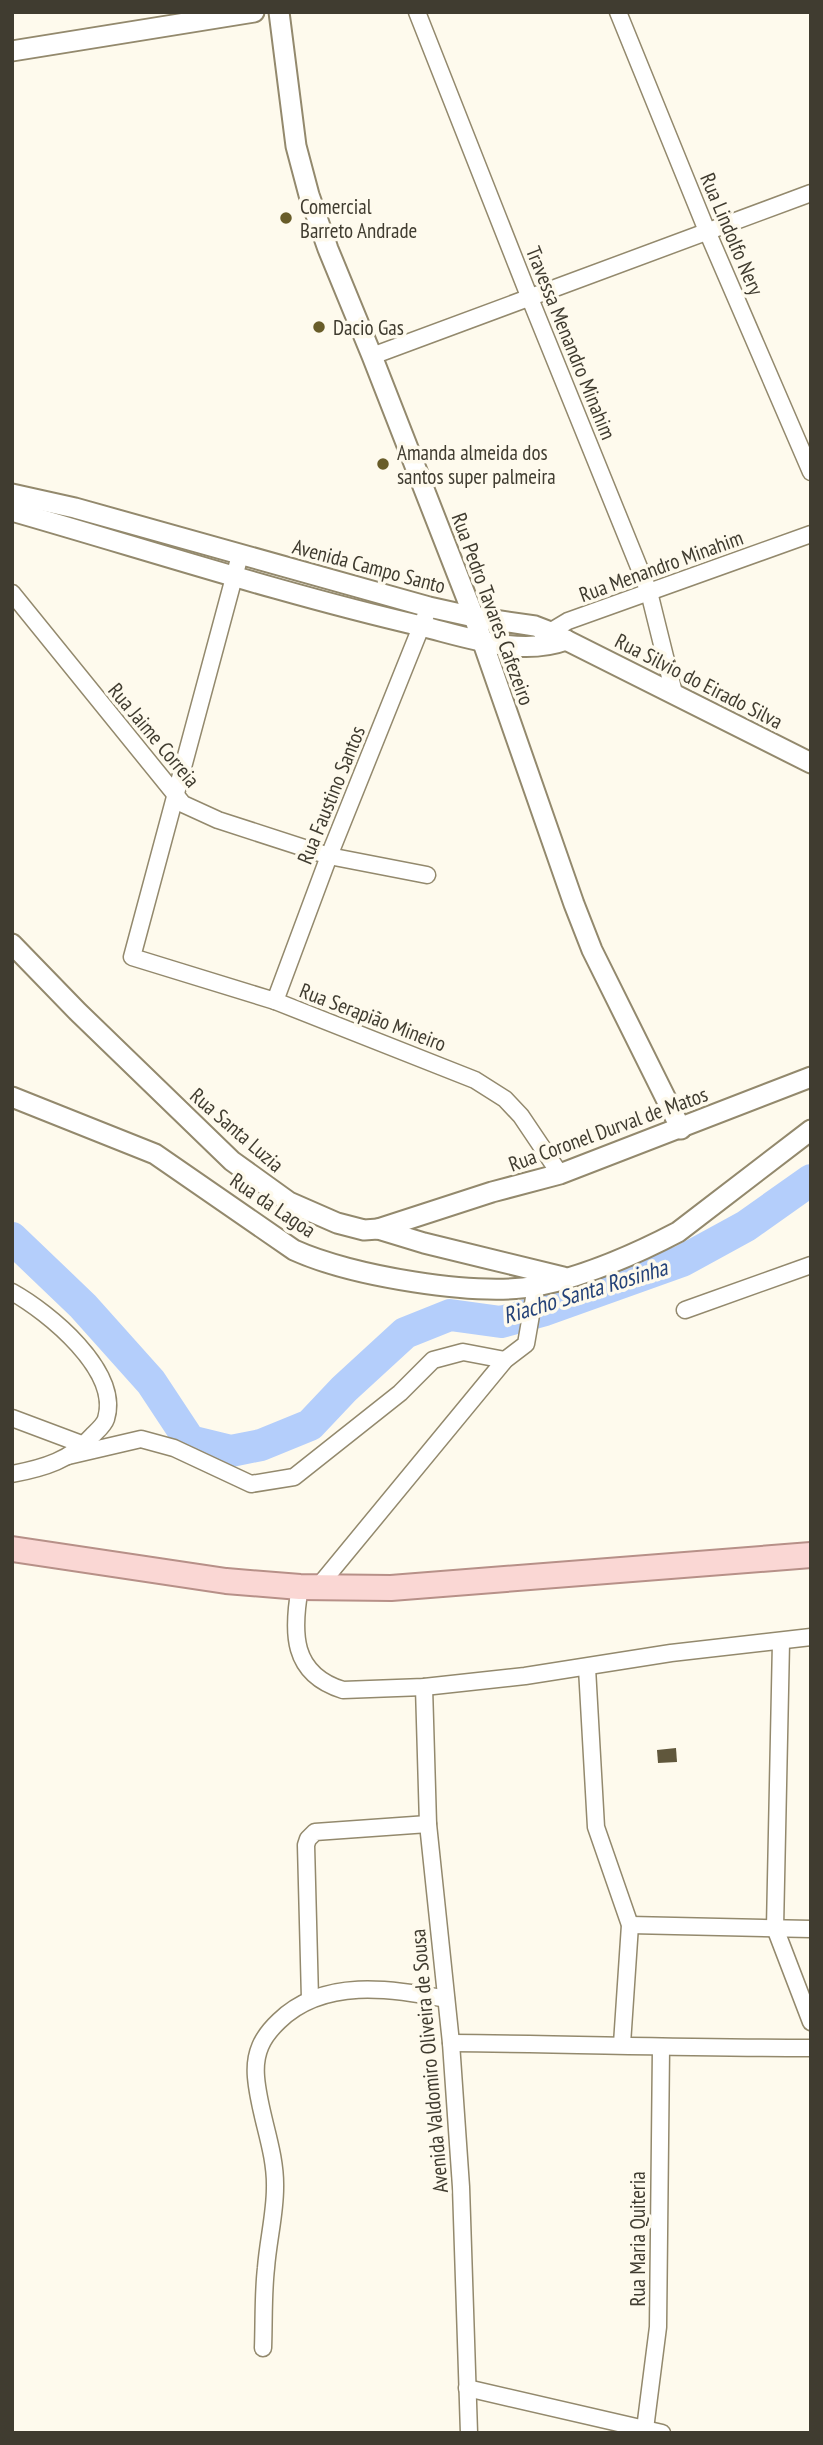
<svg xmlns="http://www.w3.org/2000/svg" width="823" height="2445" viewBox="0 0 823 2445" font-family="'PT Sans Narrow',sans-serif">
	<rect width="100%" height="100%" fill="#fefaed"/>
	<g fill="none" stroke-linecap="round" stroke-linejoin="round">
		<polyline stroke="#b4cefb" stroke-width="32" points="12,1238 83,1306 151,1382 190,1441 231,1451 261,1445 310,1425 344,1389 405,1333 450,1315 501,1322 545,1310 682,1261 746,1226 811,1180"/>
	</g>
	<polygon fill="#60573c" points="676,1748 677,1762 658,1763 657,1750"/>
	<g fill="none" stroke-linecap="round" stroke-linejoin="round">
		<g stroke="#93896d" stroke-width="19">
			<g id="minor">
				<polyline points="417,12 529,296 649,592 674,693"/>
				<polyline points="618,12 707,231 811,472"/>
				<polyline points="372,356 811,193"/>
				<polyline points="240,555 132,957 275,1001 475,1080 505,1099 521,1116 560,1174"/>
				<polyline points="12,593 183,804 218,820 329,856 427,875"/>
				<polyline points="543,636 568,621 811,534"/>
				<polyline points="275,1001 329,856 429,607"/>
				<path d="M12,1292C48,1312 121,1371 106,1419C104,1425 98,1430 93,1435C71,1460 44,1468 12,1474"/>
				<polyline points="685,1310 811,1265"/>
				<polyline points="12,1418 84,1445"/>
				<polyline points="68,1456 141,1439 174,1448 251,1484 294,1477 400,1393 433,1360 463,1352 505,1360"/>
				<path d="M300,1587C292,1632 291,1674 343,1690L424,1687L525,1676L671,1653L811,1637"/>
				<polyline points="318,1587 505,1360 526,1344 536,1286"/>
				<polyline points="781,1642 775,1928 811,2022"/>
				<polyline points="587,1668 596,1827 630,1925 622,2044"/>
				<polyline points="424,1687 428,1824 451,2043 461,2187 469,2433"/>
				<polyline points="630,1925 811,1929"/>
				<polyline points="310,1999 306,1845 308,1839 315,1832 428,1824"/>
				<path d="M451,2043C571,2044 691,2048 811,2048"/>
				<path d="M263,2348C264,2321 263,2294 266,2268C268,2241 275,2214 275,2188C276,2150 259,2115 256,2077C254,2053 262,2037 279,2021C323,1978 391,1988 446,1999"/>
				<polyline points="467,2388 662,2433"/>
				<polyline points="645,2429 658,2327 661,2048"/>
			</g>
		</g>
		<g stroke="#93896d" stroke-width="23">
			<g id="tertiary">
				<polyline points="279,12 296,146 309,195 328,249 372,356 474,617 574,904 592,950 681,1129"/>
				<polyline points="12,51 254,12"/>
				<polyline points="12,494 75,508 429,607 474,617 535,626 548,631 811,763"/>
				<path d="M12,511C148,550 283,594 421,626C466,637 520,657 566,640"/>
				<polyline points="12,944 78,1012 232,1161 289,1202 337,1223 364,1230 378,1229 424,1243 563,1277"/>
				<path d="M12,1097L155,1154L294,1250C351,1276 476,1297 537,1286C586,1276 634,1255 678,1232L811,1130"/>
				<polyline points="378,1229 492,1192 560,1174 811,1077"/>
			</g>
		</g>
		<g stroke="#b79088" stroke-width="28">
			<polyline id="primary" points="12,1549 226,1581 300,1587 391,1588 811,1555"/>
		</g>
		<use href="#minor" stroke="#fff" stroke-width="16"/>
		<use href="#tertiary" stroke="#fff" stroke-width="19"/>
		<use href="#primary" stroke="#fad7d4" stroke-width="24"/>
	</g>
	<g fill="#685c29" stroke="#fefaed" stroke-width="2.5">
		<circle cx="286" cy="218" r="7"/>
		<circle cx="319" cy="327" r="7"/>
		<circle cx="383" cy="464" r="7"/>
	</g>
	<g text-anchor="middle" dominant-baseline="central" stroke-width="7" stroke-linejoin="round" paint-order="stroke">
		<g font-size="21" fill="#403c30" stroke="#fefaed" text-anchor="start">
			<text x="300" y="206">Comercial<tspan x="300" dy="24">Barreto Andrade</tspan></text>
			<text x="333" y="327">Dacio Gas</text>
			<text x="397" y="452">Amanda almeida dos<tspan x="397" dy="24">santos super palmeira</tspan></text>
		</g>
		<g font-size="21" fill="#403c30" stroke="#fefaed">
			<text transform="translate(732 234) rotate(67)">Rua Lindolfo Nery</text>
			<text transform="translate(571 343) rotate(68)">Travessa Menandro Minahim</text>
			<text transform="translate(369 566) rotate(15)">Avenida Campo Santo</text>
			<text transform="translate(661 566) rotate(-20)">Rua Menandro Minahim</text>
			<text transform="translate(493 609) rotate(70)">Rua Pedro Tavares Cafezeiro</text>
			<text transform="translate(699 681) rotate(27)">Rua Silvio do Eirado Silva</text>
			<text transform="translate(154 735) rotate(50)">Rua Jaime Correia</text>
			<text transform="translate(331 795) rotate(-68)">Rua Faustino Santos</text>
			<text transform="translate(373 1017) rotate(21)">Rua Serapião Mineiro</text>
			<text transform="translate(608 1129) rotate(-20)">Rua Coronel Durval de Matos</text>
			<text transform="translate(237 1130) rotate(41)">Rua Santa Luzia</text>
			<text transform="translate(273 1205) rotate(34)">Rua da Lagoa</text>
			<text transform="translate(429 2061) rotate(-95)">Avenida Valdomiro Oliveira de Sousa</text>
			<text transform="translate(637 2239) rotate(-90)">Rua Maria Quiteria</text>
		</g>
		<g font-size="23" font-style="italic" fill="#244278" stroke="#fefaed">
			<text transform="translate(585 1291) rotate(-17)">Riacho Santa Rosinha</text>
		</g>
	</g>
	<rect width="823" height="2445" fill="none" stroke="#403c30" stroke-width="28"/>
</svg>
